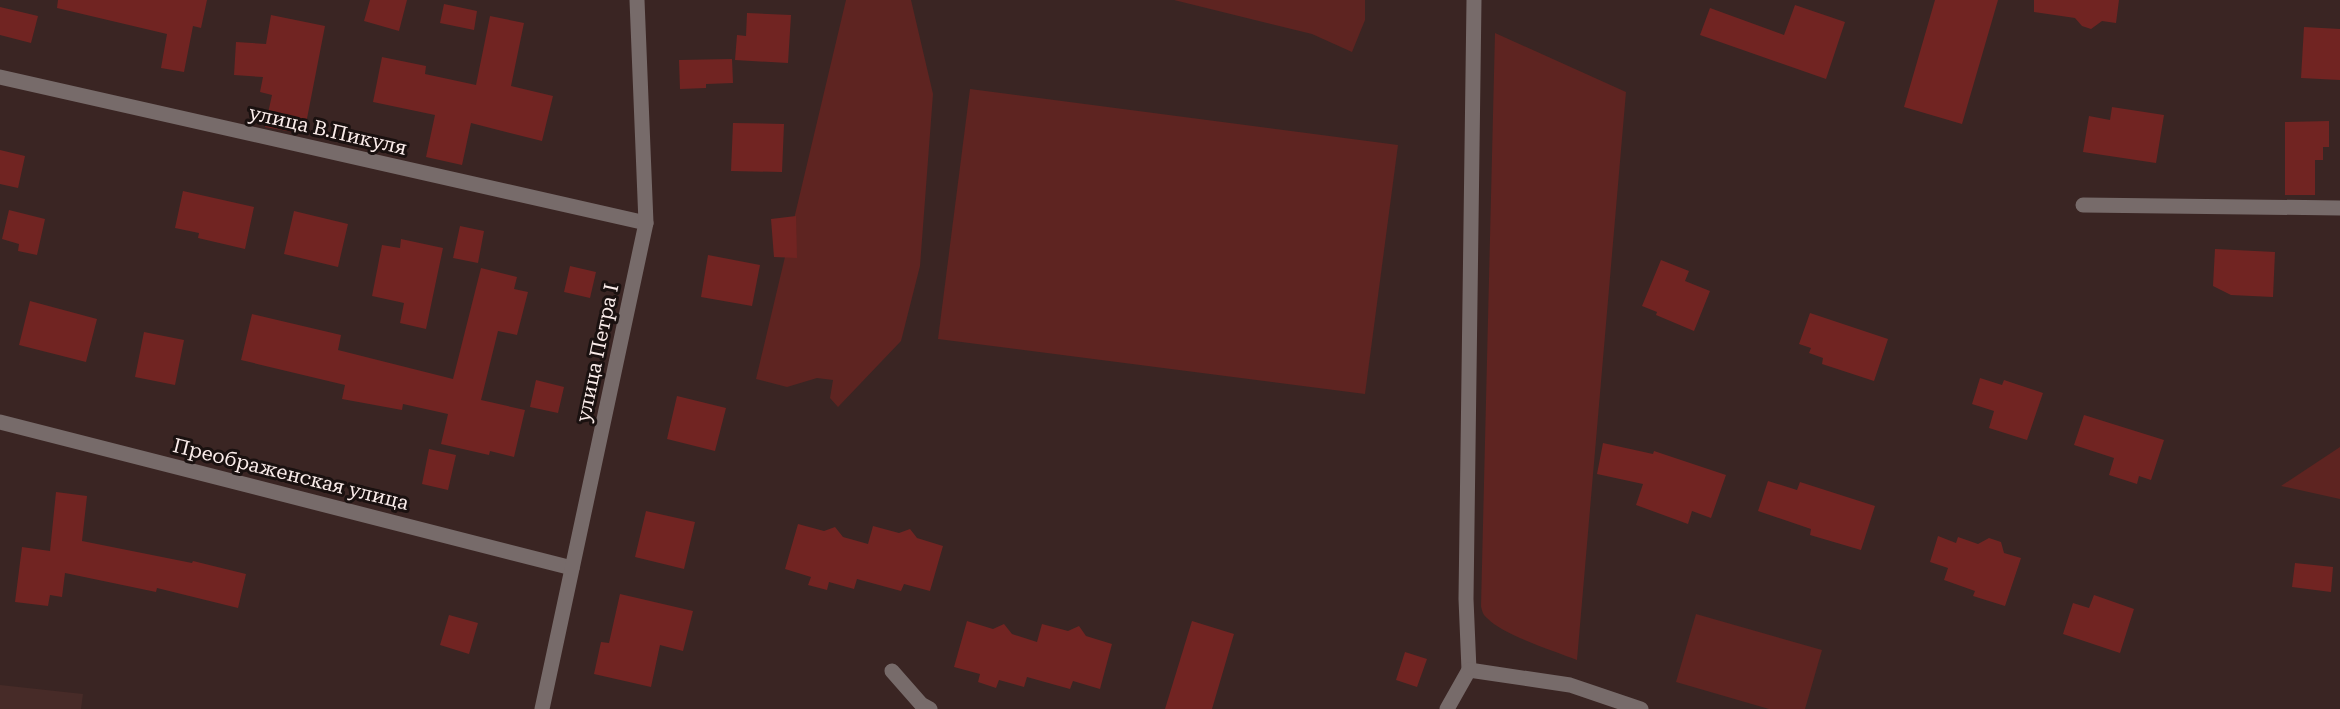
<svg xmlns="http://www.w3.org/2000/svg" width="2340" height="709" viewBox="0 0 2340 709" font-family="'Roboto Serif',serif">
	<rect width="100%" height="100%" fill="#3a2523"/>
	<polygon fill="#472b28" points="0,685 83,694 81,709 0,709"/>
	<g fill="#5e2421">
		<polygon points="846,0 911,0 933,94 920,266 901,341 838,407 830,398 833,380 817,378 787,387 756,379"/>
		<polygon points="1174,0 1365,0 1365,20 1352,52 1312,34"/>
		<path d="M1495,33L1626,92L1577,660C1554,651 1503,635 1487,618C1483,615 1482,611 1481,606Z"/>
		<polygon points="970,89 1398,145 1365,394 938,339"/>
		<polygon points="2340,447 2340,499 2281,486"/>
		<polygon points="1696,614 1822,650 1805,709 1769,709 1676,682"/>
	</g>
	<g fill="#712422">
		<polygon points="58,0 207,0 201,28 193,26 184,72 161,68 167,34 57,8"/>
		<polygon points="370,0 407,0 399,31 364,21"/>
		<polygon points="1935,0 1998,0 1962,124 1904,107"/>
		<polygon points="2034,0 2119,0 2116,23 2102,21 2091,29 2082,26 2075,18 2034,12"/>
		<polygon points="444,4 477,11 474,30 440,23"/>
		<polygon points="1795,5 1845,22 1826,79 1700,35 1710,8 1784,35"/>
		<polygon points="0,7 38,16 31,43 0,35"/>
		<polygon points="747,13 791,15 788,63 735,60 737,35 746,36"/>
		<polygon points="271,15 325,26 304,134 265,127 272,95 260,92 263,77 234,75 236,42 266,44"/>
		<polygon points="490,16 524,23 511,86 553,96 542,141 471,123 462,165 426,157 435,115 373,102 382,57 426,66 425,74 476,85"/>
		<polygon points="2304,27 2340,29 2340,80 2301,78"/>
		<polygon points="732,59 733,83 706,84 706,88 680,89 679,60"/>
		<polygon points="2112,107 2164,115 2156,163 2083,152 2089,116 2110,120"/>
		<polygon points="2329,121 2329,147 2323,147 2323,160 2315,160 2315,195 2285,195 2285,122"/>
		<polygon points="733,123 784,124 782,172 731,171"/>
		<polygon points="0,150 25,156 18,188 0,184"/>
		<polygon points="183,191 254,207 245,249 198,238 199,233 175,228"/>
		<polygon points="9,210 45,219 37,255 18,251 19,244 2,239"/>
		<polygon points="294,211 348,224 338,267 284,254"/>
		<polygon points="796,216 797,258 774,257 771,219"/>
		<polygon points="460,226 484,231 478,263 453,258"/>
		<polygon points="401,239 443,248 426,329 400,323 404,303 372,296 382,245 400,248"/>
		<polygon points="2215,249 2275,252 2273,297 2231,295 2213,286"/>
		<polygon points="708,255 760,265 752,306 701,297"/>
		<polygon points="1661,260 1689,271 1685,281 1710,291 1694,331 1656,315 1657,312 1642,306"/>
		<polygon points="570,266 596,272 590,298 564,292"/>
		<polygon points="481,268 517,277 514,289 528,292 517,335 498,331 481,400 525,410 514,457 490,451 489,455 441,444 448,414 403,404 402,410 342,399 345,385 241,360 252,314 341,335 338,350 453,379"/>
		<polygon points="30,301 97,319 86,362 19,345"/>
		<polygon points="1810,313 1888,339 1874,381 1822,364 1823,358 1809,353 1811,348 1799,344"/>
		<polygon points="144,332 184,340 175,385 135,377"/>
		<polygon points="1980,378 2002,385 2004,380 2043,393 2027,440 1989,428 1994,411 1972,404"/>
		<polygon points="536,380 564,387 558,413 530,407"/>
		<polygon points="677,396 726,408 715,451 667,439"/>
		<polygon points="2084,415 2164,440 2151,480 2139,476 2137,484 2109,475 2114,458 2074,445"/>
		<polygon points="1603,443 1653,454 1654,451 1726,475 1711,518 1692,511 1688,524 1636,505 1643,484 1597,474"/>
		<polygon points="429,449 456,455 448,490 422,484"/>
		<polygon points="1768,481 1797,490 1800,482 1875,506 1861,550 1810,535 1811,529 1758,511"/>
		<polygon points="56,492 87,496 82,541 192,563 193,561 246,574 238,608 157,588 156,592 65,573 62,597 50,595 48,606 15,602 22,547 50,551"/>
		<polygon points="646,511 695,522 684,569 635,557"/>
		<polygon points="798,524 824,531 835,527 843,537 868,544 873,526 899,533 910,529 917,538 943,546 930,591 904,584 901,591 857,579 854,589 829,582 827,590 808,585 811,577 785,569"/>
		<polygon points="1938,536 1956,543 1958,537 1978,544 1989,538 2001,542 2004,553 2021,558 2005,606 1973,596 1975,591 1944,580 1948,568 1930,562"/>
		<polygon points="2295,563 2333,567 2331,592 2292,587"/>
		<polygon points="620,594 693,611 683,651 660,645 651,687 594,674 601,642 609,643"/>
		<polygon points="2094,595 2134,609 2120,653 2063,634 2073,603 2089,608"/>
		<polygon points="449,615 478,623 469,654 440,645"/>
		<polygon points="967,621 993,629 1004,624 1012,634 1037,642 1042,624 1068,631 1079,626 1086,636 1112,644 1100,689 1073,681 1070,689 1027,677 1024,687 999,680 996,688 978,682 980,674 954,667"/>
		<polygon points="1192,621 1234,634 1212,709 1165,709"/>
		<polygon points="1405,652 1427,659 1417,687 1396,680"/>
	</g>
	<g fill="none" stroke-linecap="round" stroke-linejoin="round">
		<g stroke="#776b6a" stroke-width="15">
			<polyline points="0,77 646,223"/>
			<polyline points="2083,205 2340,208"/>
			<polyline points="0,422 572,568"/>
			<polyline points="1469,670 1466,599 1474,0"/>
			<polyline points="892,671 921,704 930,709"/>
			<polyline points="542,709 646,223 637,0"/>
			<polyline points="1447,709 1469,670 1570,685 1641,709"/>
		</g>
	</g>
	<g text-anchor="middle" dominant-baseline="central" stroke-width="6" stroke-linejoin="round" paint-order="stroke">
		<g font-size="20" fill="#faecea" stroke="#1a1110">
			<text transform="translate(328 130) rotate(13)">улица В.Пикуля</text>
			<text transform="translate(597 353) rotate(-78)">улица Петра I</text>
			<text transform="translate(291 474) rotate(14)">Преображенская улица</text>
		</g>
	</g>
</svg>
